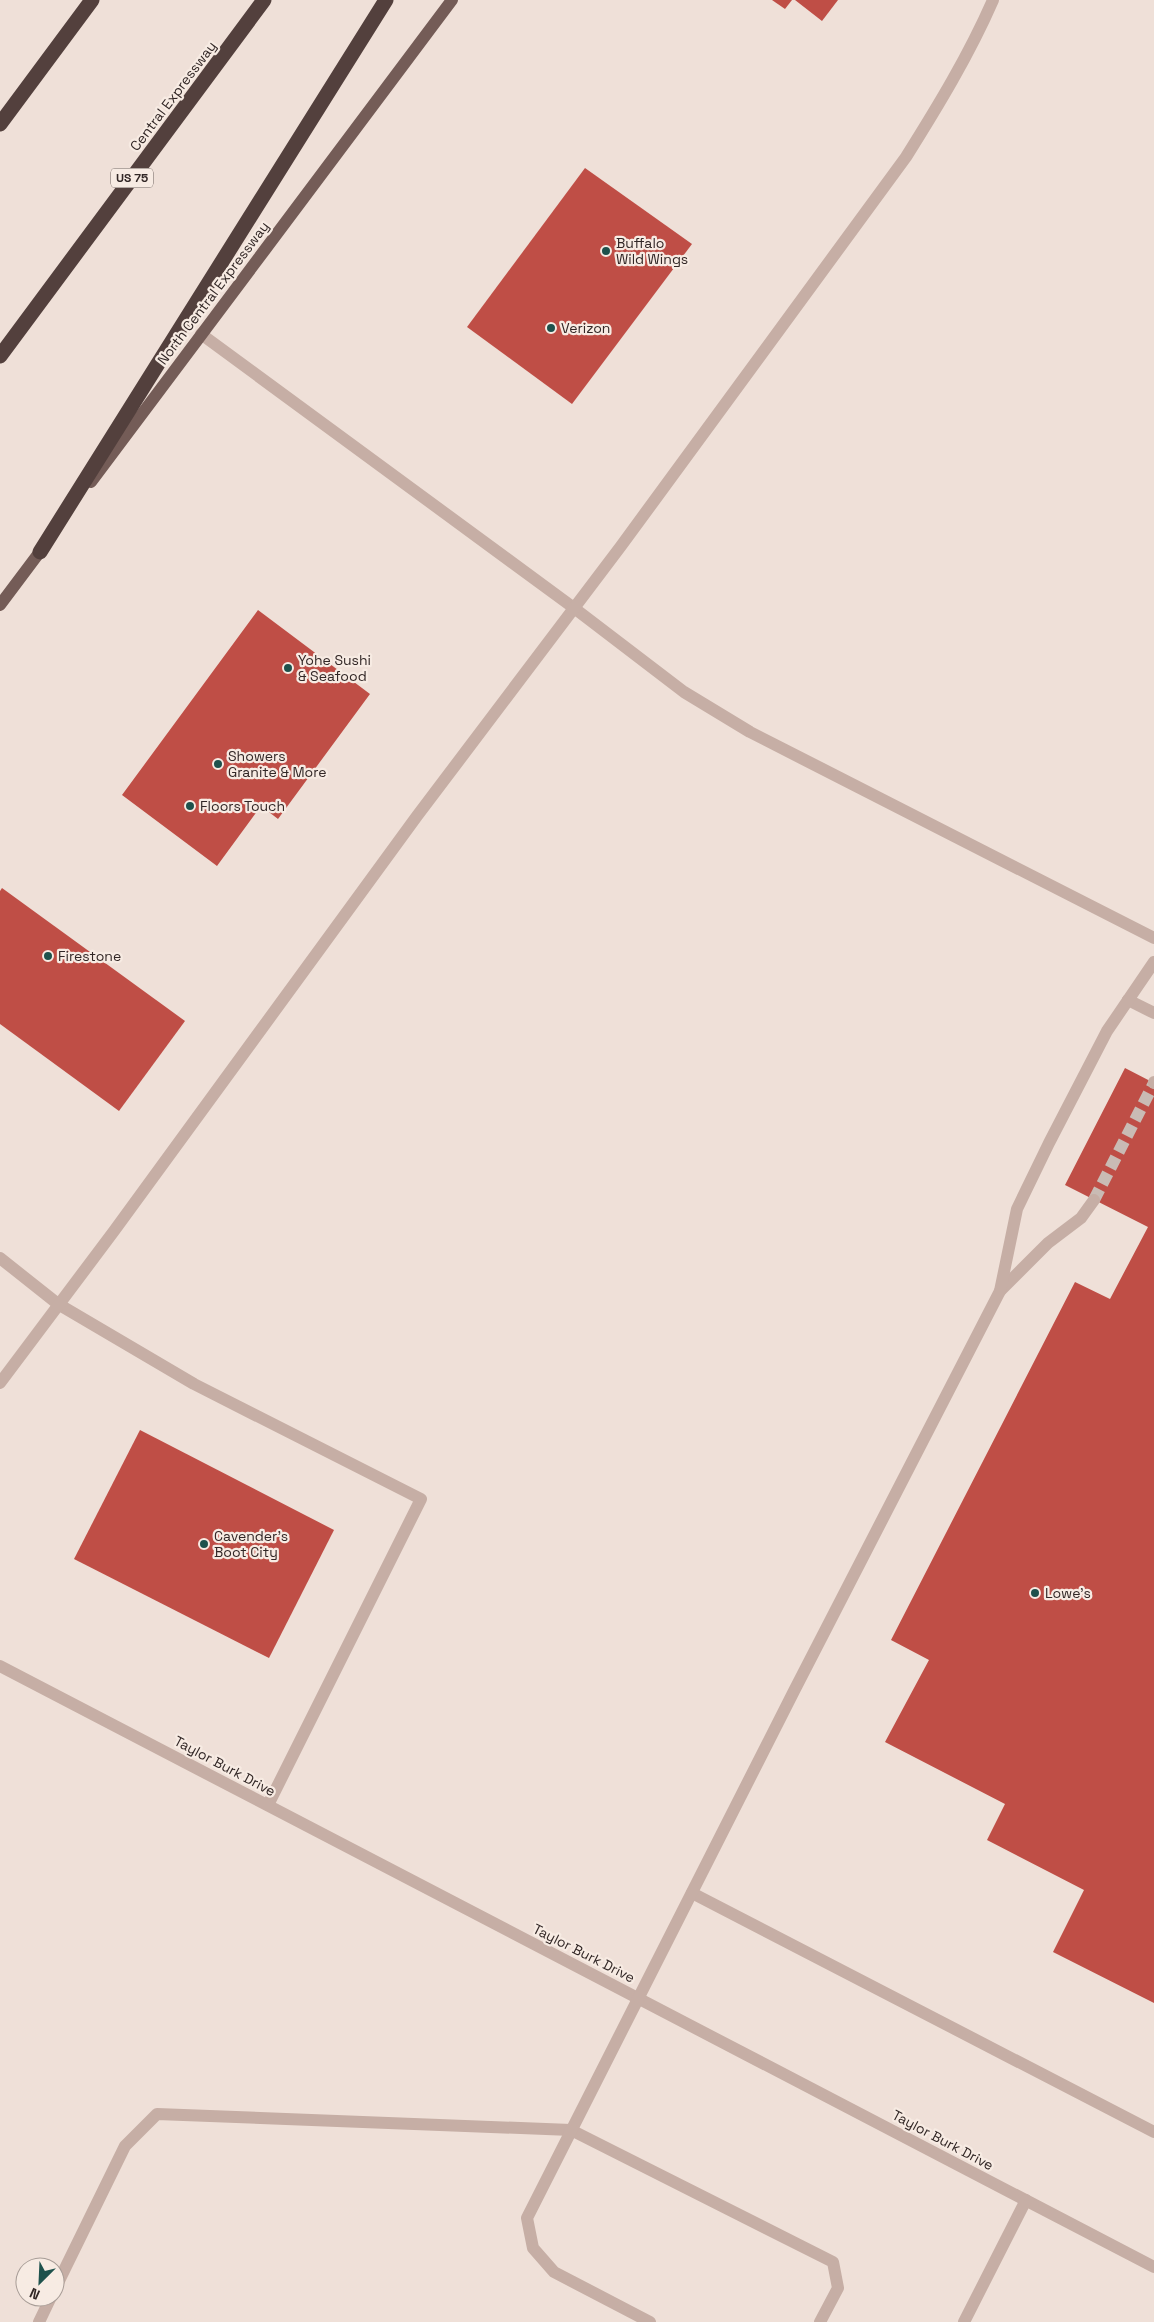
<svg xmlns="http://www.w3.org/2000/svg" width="1154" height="2322" viewBox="0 0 1154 2322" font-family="'Space Grotesk',sans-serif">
	<rect width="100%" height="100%" fill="#efe0d8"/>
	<g fill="#bf4e46">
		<polygon points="772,0 792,0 785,9"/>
		<polygon points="795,0 838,0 822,21"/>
		<polygon points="585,168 692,244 572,404 467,327"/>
		<polygon points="258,610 370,694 278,819 261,806 217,866 122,795"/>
		<polygon points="2,888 185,1021 119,1111 0,1024 0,891"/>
		<polygon points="1125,1068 1154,1083 1154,2003 1053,1952 1084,1890 987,1840 1005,1804 885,1742 929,1660 891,1640 1075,1282 1110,1299 1148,1227 1065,1185"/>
		<polygon points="140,1430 334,1530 269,1658 74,1559"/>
	</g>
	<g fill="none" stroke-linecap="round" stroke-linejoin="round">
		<polyline stroke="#c9bbb4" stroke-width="12" stroke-dasharray="12 6" stroke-linecap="butt" points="1094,1200 1154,1083"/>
		<g stroke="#c6aea5" stroke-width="12">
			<polyline points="201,334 574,608 684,692 750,732 1154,938"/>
			<polyline points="1128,1000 1154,1013"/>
			<polyline points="1154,1083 1154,1082"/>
			<polyline points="0,1258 58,1304 194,1384 421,1499 268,1805"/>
			<polyline points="1000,1291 1048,1243 1081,1218 1094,1200"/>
			<path d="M0,1383L114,1231L417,816L621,546L906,157C938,106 969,55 993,0"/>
			<polyline points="0,1666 1154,2267"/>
			<polyline points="692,1893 1154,2132"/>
			<polyline points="55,2289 125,2146 157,2114 571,2130 833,2262 838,2288 820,2322"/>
			<polyline points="39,2322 51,2297"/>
			<polyline points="650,2322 554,2272 533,2248 527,2218 794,1691 1000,1291 1017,1209 1049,1143 1107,1031 1154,962"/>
			<polyline points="964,2322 1026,2200"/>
		</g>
		<g stroke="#745c57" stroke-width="12">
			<polyline points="91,482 452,0"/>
			<polyline points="0,605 45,545"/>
		</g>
		<g stroke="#53403d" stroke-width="15">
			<polyline points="0,124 92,0"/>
			<polyline points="0,356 264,0"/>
			<polyline points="40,552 386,0"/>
		</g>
	</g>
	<g fill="#1e514c" stroke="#f7ebe3" stroke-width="2">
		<circle cx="606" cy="251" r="5"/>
		<circle cx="551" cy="328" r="5"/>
		<circle cx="288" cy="668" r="5"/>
		<circle cx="218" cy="764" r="5"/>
		<circle cx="190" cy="806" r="5"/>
		<circle cx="48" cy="956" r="5"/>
		<circle cx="204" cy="1544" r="5"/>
		<circle cx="1035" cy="1593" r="5"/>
	</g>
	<g text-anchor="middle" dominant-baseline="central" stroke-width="4.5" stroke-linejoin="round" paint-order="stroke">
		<rect fill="#f7ebe3" stroke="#6d625f" stroke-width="1" x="111" y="168.5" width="42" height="19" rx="4"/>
		<g font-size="12" font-weight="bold" fill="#322726">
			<text x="132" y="178">US 75</text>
		</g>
		<g font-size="14" fill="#322726" stroke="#f7ebe3">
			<text transform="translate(173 96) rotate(-53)">Central Expressway</text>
			<text transform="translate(213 293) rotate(-53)">North Central Expressway</text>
			<text transform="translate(225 1766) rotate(28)">Taylor Burk Drive</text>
			<text transform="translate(584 1953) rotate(27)">Taylor Burk Drive</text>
			<text transform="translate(943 2140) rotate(28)">Taylor Burk Drive</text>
		</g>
		<g font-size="14" fill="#322726" stroke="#f7ebe3" text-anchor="start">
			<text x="616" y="243">Buffalo<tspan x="616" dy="16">Wild Wings</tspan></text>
			<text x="561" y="328">Verizon</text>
			<text x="298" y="660">Yohe Sushi<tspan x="298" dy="16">&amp; Seafood</tspan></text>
			<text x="228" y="756">Showers<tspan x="228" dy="16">Granite &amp; More</tspan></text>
			<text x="200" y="806">Floors Touch</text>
			<text x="58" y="956">Firestone</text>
			<text x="214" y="1536">Cavender's<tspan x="214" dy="16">Boot City</tspan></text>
			<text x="1045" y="1593">Lowe's</text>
		</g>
	</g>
	<g transform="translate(40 2282) rotate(204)"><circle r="24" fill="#f7ebe3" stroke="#a89d97"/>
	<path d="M0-4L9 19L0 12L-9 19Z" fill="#1e514c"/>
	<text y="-8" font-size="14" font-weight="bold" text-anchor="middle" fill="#322726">N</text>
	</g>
</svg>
